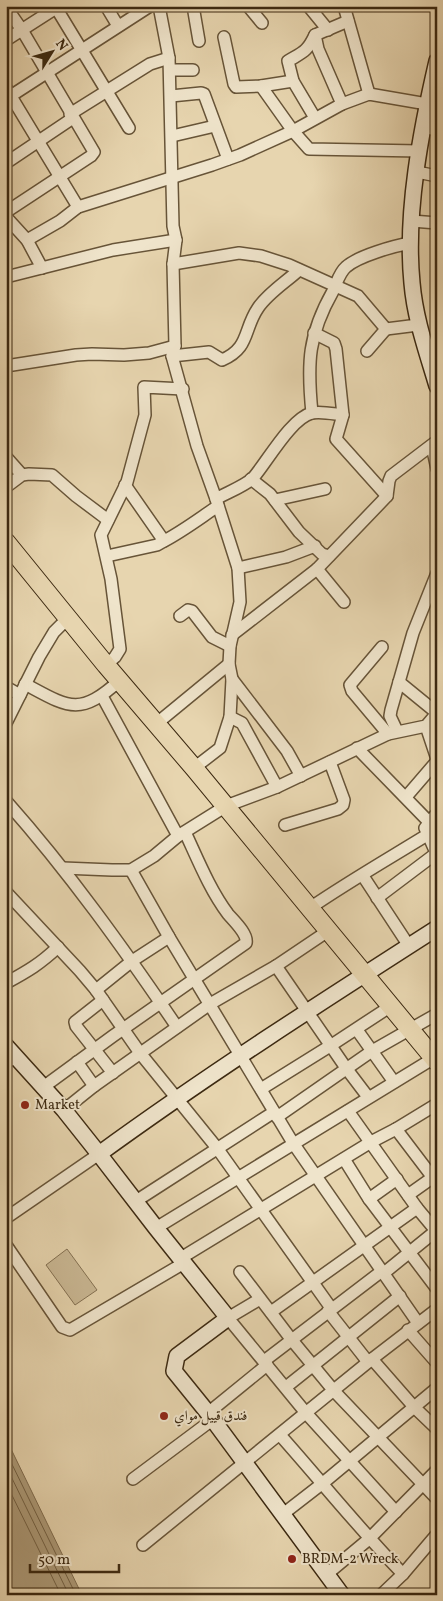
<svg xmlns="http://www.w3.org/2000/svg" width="443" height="1601" viewBox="0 0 443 1601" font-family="Vollkorn,Amiri,serif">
	<rect width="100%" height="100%" fill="#e7d5af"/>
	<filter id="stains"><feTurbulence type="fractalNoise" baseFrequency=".004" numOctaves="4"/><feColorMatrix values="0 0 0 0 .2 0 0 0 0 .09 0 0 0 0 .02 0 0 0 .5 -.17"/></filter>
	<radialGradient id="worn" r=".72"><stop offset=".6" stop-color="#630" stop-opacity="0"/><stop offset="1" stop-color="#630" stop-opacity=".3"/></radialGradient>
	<polygon fill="#cab894" stroke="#837052" points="67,1249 97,1290 75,1305 46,1265"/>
	<polygon fill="#ad9b79" stroke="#806d4f" points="6,1441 12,1451 82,1595 6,1595"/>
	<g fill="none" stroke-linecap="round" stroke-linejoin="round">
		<g stroke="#746245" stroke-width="1">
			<polyline points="6,1452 76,1595"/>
			<polyline points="6,1466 69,1595"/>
			<polyline points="6,1483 61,1595"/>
		</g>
		<g stroke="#675438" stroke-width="14">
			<g id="street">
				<polyline points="55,6 129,128"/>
				<polyline points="106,6 118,26"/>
				<polyline points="159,6 169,58 173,226 176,240 173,264 175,346 172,356 197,446 216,499 238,568 240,602 230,646 229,664 232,679 230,717 220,748 194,768"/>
				<polyline points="193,6 199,41"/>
				<polyline points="248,6 262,23"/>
				<polyline points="312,6 310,8 328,30"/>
				<polyline points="344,6 369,94"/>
				<polyline points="6,7 22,30 94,152 91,156 6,212"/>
				<polyline points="315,35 318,49 342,104"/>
				<polyline points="224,37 234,84 236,87 261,86 293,81"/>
				<polyline points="6,40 59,6"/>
				<polyline points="170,70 193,70"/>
				<polyline points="261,86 293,131 309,149 420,151"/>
				<polyline points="6,88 78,207"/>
				<polyline points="171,96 201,93 204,94 228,159"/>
				<polyline points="6,99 150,6"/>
				<polyline points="70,114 150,64 169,58"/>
				<path d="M315,118L293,81L288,61C303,52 307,52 315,35L348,21"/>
				<polyline points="423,127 437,130"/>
				<polyline points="172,136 215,126"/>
				<polyline points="6,163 73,118"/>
				<polyline points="417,172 437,176"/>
				<polyline points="6,217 27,240 42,268"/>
				<polyline points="412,221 437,223"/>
				<polyline points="27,240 60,221 78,207 212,165 240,155 293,131 342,104 369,94 427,104"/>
				<polyline points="173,264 239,253 261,256 289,265 358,296 386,329 418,325"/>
				<polyline points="6,277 113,250 176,240"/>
				<polyline points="314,333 334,343 336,349 343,415 336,439 387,496"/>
				<polyline points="367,351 386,329"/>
				<path d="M172,356L209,352L222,360C250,348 243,330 258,308C268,293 286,282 299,270"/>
				<polyline points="6,366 76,355 92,354 124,355 149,353 175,346"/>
				<path d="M312,413C307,363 308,335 333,291C337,283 339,273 346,267C358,256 394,246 410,243"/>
				<polyline points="432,446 437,469"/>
				<polyline points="6,457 22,475"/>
				<polyline points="251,479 270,494 299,532 322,554 329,556"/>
				<path d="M125,485L164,541C183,531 200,518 218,506"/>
				<polyline points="6,487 22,475 29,474 52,475 76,496 108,520"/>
				<path d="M216,499C226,493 245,486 253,478C267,462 291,418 312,413C321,411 334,414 343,415"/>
				<polyline points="275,500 325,489"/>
				<polyline points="107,556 157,545 164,541"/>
				<polyline points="238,568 286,557 315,546"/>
				<polyline points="317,569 344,602"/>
				<polyline points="180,616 188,610 192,611 212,637 230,646"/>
				<polyline points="232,635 317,569 387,496 389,481 391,476 437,441"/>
				<polyline points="382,647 350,685 352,691 388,734"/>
				<polyline points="106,665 115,657 120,649 111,579 101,535 127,482 145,415 144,387 183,389"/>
				<polyline points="232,679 287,751 301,776"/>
				<polyline points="399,682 437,713"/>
				<path d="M25,684C68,707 79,717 119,681"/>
				<polyline points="6,687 20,695"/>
				<polyline points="102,696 178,836"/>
				<polyline points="230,717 242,723 277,787"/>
				<polyline points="6,723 39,657 54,632 68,618"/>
				<polyline points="156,724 229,664"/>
				<polyline points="426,726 437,759"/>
				<polyline points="397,731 390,716 391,710 413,633 437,573"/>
				<polyline points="357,748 429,822"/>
				<polyline points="406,797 437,761"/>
				<path d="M6,801C69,872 124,949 177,1027"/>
				<polyline points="437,813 425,828 437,855"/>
				<polyline points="285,825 338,809 343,805 344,800 330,762"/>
				<polyline points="63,868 112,870 131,870 154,856 178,836 226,806 277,787 388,734 426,726 437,713"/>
				<polyline points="131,870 169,937 293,1143 418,1323"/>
				<polyline points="363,876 409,946"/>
				<polyline points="6,892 80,971 96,990 140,1053 217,1148 331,1308"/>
				<polyline points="377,898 434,855 437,855"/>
				<path d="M310,908C348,882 388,859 427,835"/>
				<polyline points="276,966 346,1068 368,1097"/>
				<path d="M6,983C28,971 40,964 58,947"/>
				<polyline points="96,990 132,961 169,937"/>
				<polyline points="103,1000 75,1022 76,1026 113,1073"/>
				<polyline points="357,1030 394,1082"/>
				<polyline points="77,1062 94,1086"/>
				<polyline points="6,1063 14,1057"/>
				<path d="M42,1088L113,1036L246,943C248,934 234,921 228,914C210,890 198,860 185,832"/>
				<polyline points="261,1089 330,1046 391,1006"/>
				<polyline points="64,1110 94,1086 210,1004 276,966 328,931"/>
				<polyline points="348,1111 417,1208 437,1232"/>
				<polyline points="277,1117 372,1051 437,1014"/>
				<polyline points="396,1129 437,1183"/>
				<polyline points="344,1159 369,1199 437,1289"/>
				<polyline points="408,1195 432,1178"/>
				<polyline points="369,1199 397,1179"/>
				<polyline points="136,1201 274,1112"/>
				<polyline points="6,1218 99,1154"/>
				<polyline points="156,1228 434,1058"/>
				<polyline points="6,1245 62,1327 70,1330 184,1263"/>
				<polyline points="181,1258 371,1142 396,1129 437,1104"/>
				<polyline points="240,1272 291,1339 334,1391 437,1499"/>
				<polyline points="384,1273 437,1230"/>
				<polyline points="260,1299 228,1318 306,1413 396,1512"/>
				<polyline points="328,1311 368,1362"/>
				<polyline points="271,1312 417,1208"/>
				<polyline points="408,1330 437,1363"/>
				<polyline points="372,1359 414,1407 437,1429"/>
				<polyline points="264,1361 382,1271"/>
				<polyline points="286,1387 400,1296"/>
				<polyline points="208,1413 267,1365"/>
				<path d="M280,1435C321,1481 360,1530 403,1574"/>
				<polyline points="133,1479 212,1420"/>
				<polyline points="283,1514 323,1483 437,1388"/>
				<polyline points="143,1545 372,1359 437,1309"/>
				<polyline points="327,1574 369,1539 437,1470"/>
				<polyline points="381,1595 403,1574 437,1534"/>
			</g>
		</g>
		<g stroke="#3c2911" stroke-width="18">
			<g id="secondary">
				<path d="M437,61C421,130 405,213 412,283C415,319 427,352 437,386"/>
				<polyline points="6,1046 64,1110 99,1154 156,1228 228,1318 177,1356 174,1371 208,1413 342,1595"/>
				<path d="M99,1154C209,1074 323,1001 437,928"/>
			</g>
		</g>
		<g stroke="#3c2911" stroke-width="20">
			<polyline id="primary" points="6,542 106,665 194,768 437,1062"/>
		</g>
		<use href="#street" stroke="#efe4cb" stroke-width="11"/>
		<use href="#secondary" stroke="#efe4cb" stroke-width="15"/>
		<use href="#primary" stroke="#e7d5af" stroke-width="18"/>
	</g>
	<g fill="#8f2418" stroke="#efe4cb" stroke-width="2">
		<circle cx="25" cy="1105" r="5"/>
		<circle cx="164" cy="1416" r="5"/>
		<circle cx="292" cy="1559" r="5"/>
	</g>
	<g text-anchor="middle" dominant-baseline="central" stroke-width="4" stroke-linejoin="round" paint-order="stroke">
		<g font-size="14" fill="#3c2911" stroke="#efe4cb" text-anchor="start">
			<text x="35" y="1105">Market</text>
			<text x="174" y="1416">فندق قييل مواي</text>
			<text x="302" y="1559">BRDM-2 Wreck</text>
		</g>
	</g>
	<rect width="443" height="1601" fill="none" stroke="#e7d5af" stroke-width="25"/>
	<rect x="8" y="8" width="428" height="1586" fill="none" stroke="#3c2911" stroke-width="2.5"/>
	<rect x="12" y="12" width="418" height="1576" fill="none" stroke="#3c2911"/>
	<g transform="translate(52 52) rotate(53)" stroke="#efe4cb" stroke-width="4" paint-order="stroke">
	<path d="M0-4L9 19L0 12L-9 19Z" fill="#3c2911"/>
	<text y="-8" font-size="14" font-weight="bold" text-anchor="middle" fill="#3c2911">N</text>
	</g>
	<path d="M30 1564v8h89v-8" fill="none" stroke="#3c2911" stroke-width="2.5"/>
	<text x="38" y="1564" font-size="15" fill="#3c2911" stroke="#efe4cb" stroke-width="4" paint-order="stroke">50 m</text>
	<rect width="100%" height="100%" filter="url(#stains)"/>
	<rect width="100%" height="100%" fill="url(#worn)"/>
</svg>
